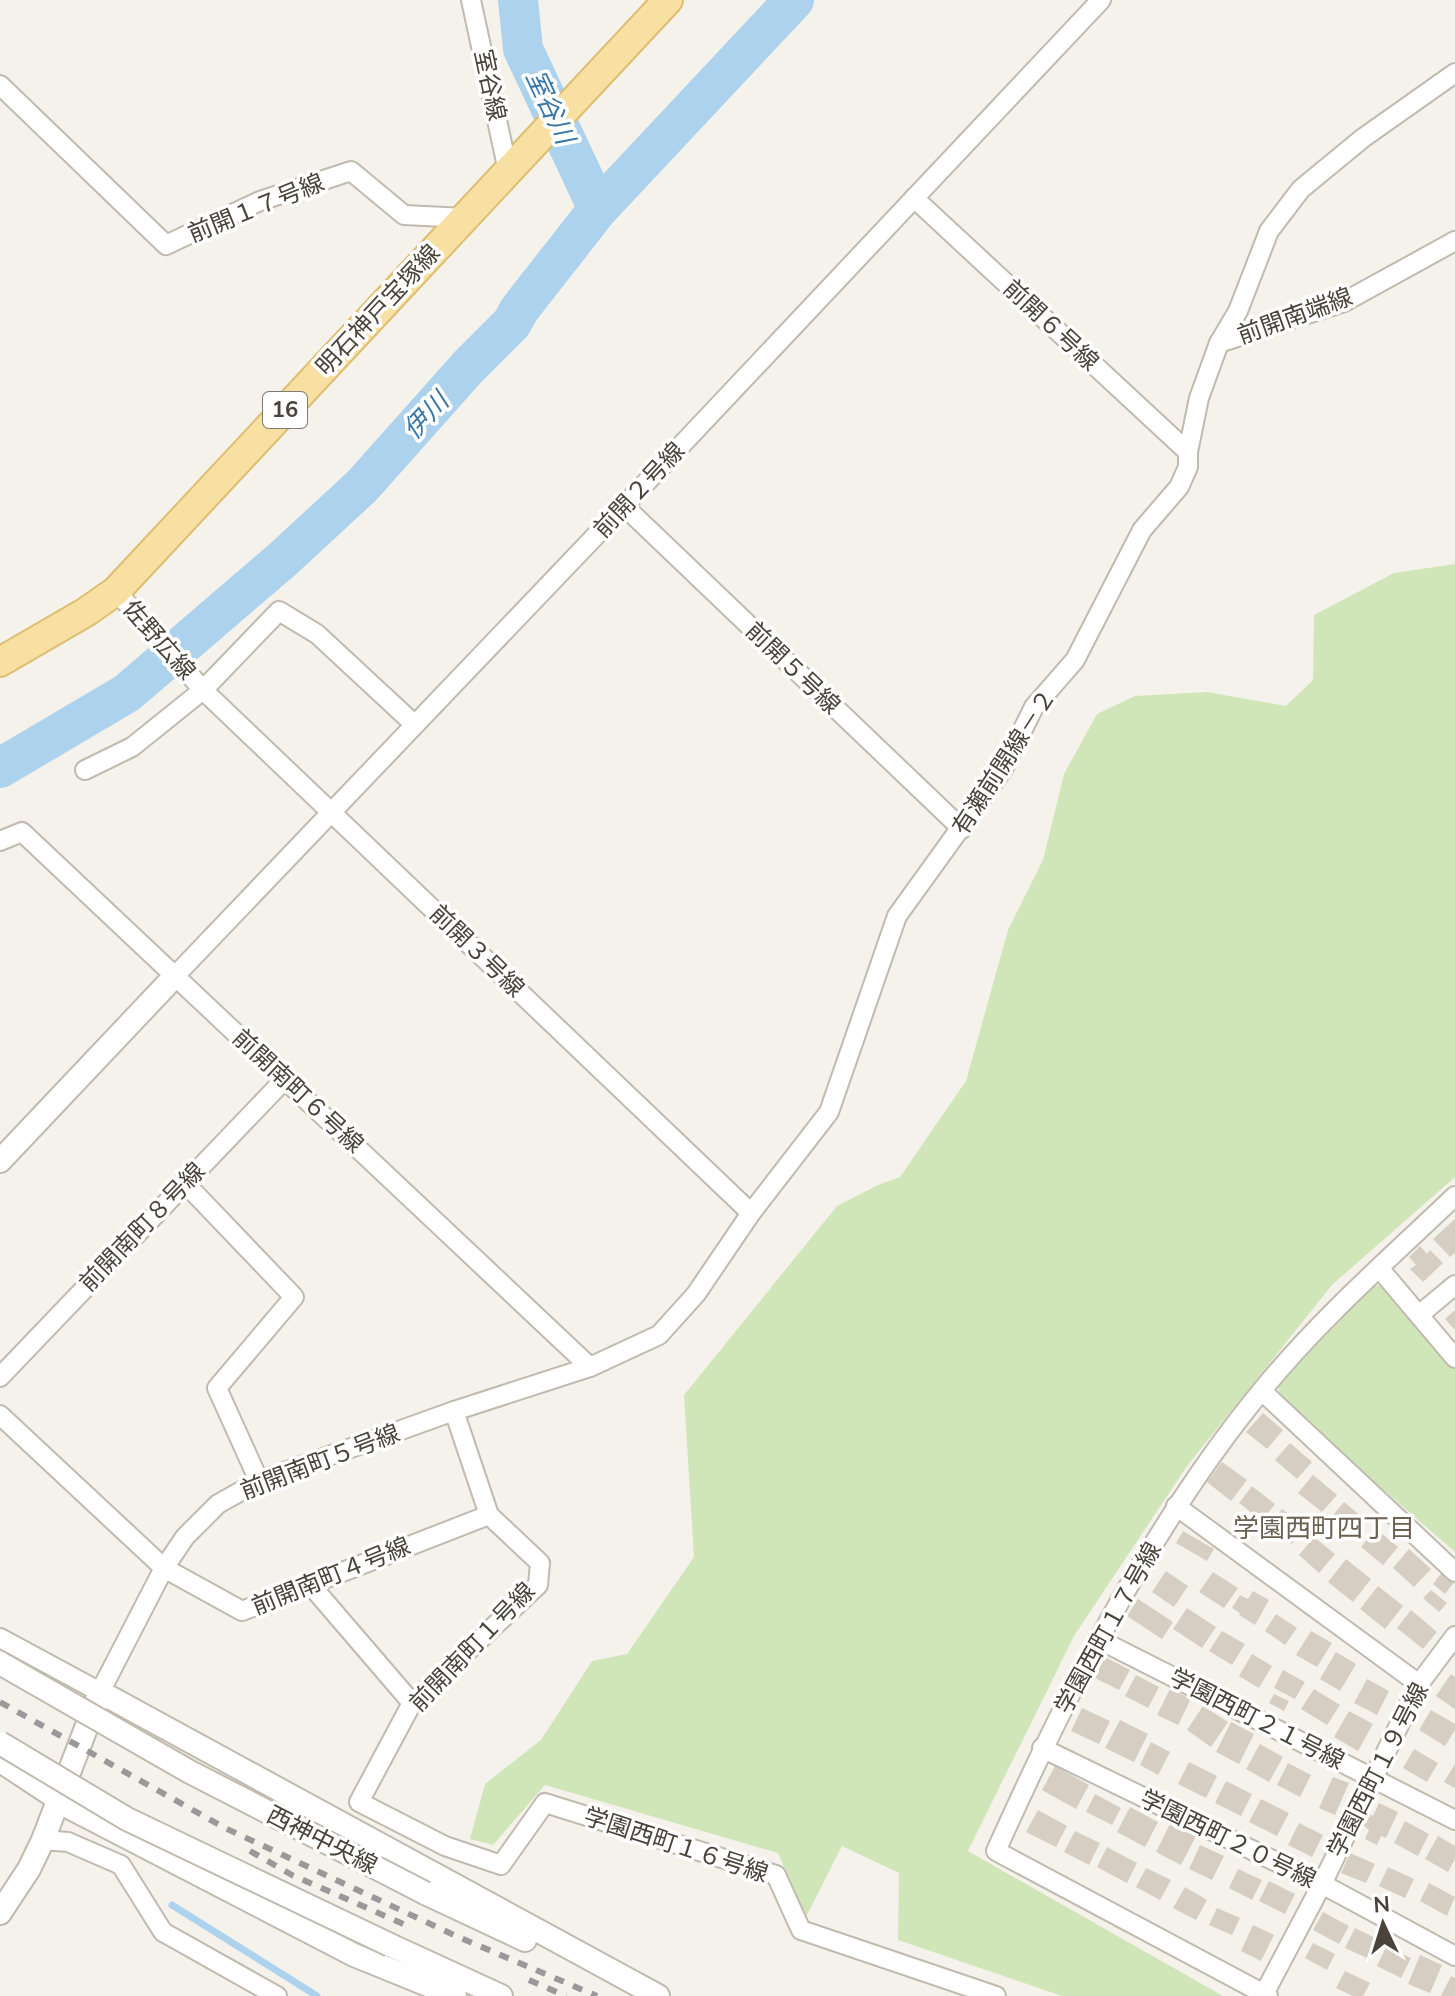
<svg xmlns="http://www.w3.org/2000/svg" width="1455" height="1996" viewBox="0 0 1455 1996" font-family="'Nunito Sans','Noto Sans JP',sans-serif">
	<rect width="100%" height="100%" fill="#f5f2ec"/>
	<g fill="#d1e6b8">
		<polygon points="1455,564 1455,1177 1332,1285 1187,1466 1074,1636 968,1851 1223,1996 1062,1996 898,1940 899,1873 842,1846 806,1917 778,1853 545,1785 493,1845 470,1839 485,1784 541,1740 592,1661 627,1654 694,1557 684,1395 837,1206 878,1185 900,1177 966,1081 1008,930 1043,860 1064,774 1097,714 1135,696 1207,692 1286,706 1313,680 1314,615 1394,573"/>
		<polygon points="1386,1285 1455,1369 1455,1552 1279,1399 1279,1382 1370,1286"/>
	</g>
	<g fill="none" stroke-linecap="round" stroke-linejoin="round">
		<polyline stroke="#add2ed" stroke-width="7" points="172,1905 317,1996"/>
		<g stroke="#add2ed" stroke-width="40">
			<polyline points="518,0 523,49 598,209"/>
			<polyline points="0,768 127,693 283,559 362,486 468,367 512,323 519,310 598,209 794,0"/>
		</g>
	</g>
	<g fill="#d6cec2">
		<polygon points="1455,1219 1455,1253 1450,1257 1433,1239"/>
		<polygon points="1420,1246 1427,1254 1430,1250 1443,1263 1423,1282 1410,1269 1416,1265 1409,1257"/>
		<polygon points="1455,1310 1455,1330 1445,1319"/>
		<polygon points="1263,1413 1283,1430 1267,1449 1246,1432"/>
		<polygon points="1290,1443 1312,1462 1297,1479 1275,1460"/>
		<polygon points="1222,1462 1247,1480 1231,1501 1207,1482"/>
		<polygon points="1313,1475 1337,1495 1322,1512 1298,1493"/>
		<polygon points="1252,1486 1275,1504 1262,1521 1239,1503"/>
		<polygon points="1344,1502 1363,1518 1349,1536 1329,1520"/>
		<polygon points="1282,1509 1306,1527 1292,1544 1268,1526"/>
		<polygon points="1376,1529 1398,1547 1383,1565 1361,1547"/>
		<polygon points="1183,1531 1214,1549 1207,1561 1176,1543"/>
		<polygon points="1314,1537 1335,1554 1319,1573 1299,1555"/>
		<polygon points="1409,1549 1431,1569 1414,1587 1393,1568"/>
		<polygon points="1346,1559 1371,1579 1353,1602 1328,1582"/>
		<polygon points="1166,1571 1188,1586 1174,1607 1152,1592"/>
		<polygon points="1443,1571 1455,1581 1445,1594 1433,1584"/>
		<polygon points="1213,1572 1238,1588 1224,1608 1199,1592"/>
		<polygon points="1378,1586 1403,1606 1385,1629 1360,1609"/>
		<polygon points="1431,1590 1447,1603 1439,1612 1423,1598"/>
		<polygon points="1253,1591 1269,1600 1255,1625 1239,1615 1240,1613 1232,1608 1240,1595 1248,1599"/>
		<polygon points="1138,1599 1173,1622 1162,1639 1127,1616"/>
		<polygon points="1187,1608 1216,1627 1202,1648 1173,1629"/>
		<polygon points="1411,1610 1437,1632 1423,1649 1397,1628"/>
		<polygon points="1276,1614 1297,1628 1285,1645 1265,1631"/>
		<polygon points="1222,1631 1245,1644 1232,1665 1209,1651"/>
		<polygon points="1311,1631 1332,1643 1317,1667 1296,1655"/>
		<polygon points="1336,1652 1356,1664 1340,1691 1320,1679"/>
		<polygon points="1252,1654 1272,1666 1259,1688 1239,1676"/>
		<polygon points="1103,1656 1130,1670 1119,1690 1093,1677"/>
		<polygon points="1283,1670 1305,1682 1295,1699 1274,1688"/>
		<polygon points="1451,1674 1455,1677 1455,1709 1436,1696"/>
		<polygon points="1136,1675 1159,1687 1148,1708 1125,1696"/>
		<polygon points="1367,1679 1389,1691 1377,1715 1354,1703"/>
		<polygon points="1170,1689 1191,1699 1178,1725 1157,1715"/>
		<polygon points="1314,1689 1340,1705 1327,1725 1301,1709"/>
		<polygon points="1274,1694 1289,1701 1284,1711 1269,1703"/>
		<polygon points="1203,1706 1228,1722 1211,1747 1187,1730"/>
		<polygon points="1082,1708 1110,1721 1099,1744 1071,1731"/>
		<polygon points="1431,1710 1455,1724 1455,1730 1445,1746 1419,1730"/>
		<polygon points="1349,1711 1373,1724 1358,1751 1334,1737"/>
		<polygon points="1120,1720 1148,1734 1134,1762 1105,1748"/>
		<polygon points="1231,1722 1254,1734 1239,1764 1216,1752"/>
		<polygon points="1151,1742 1170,1752 1158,1775 1140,1765"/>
		<polygon points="1260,1744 1283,1757 1269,1782 1246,1769"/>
		<polygon points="1414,1749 1438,1763 1427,1782 1403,1768"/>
		<polygon points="1189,1762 1217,1776 1206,1798 1178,1784"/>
		<polygon points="1288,1763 1311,1775 1300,1797 1277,1785"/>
		<polygon points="1455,1764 1455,1788 1444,1782"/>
		<polygon points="1055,1766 1089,1785 1076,1809 1042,1790"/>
		<polygon points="1333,1777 1349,1783 1335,1815 1319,1808"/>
		<polygon points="1226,1781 1252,1794 1241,1816 1215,1803"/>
		<polygon points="1095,1794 1121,1808 1112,1825 1086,1812"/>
		<polygon points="1261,1799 1289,1813 1277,1836 1249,1822"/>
		<polygon points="1379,1803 1398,1812 1386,1838 1381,1836 1377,1845 1365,1839 1369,1830 1360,1823 1365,1812 1373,1816"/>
		<polygon points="1130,1807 1158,1822 1145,1847 1117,1832"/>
		<polygon points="1038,1810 1067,1826 1056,1847 1026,1832"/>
		<polygon points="1405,1821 1429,1834 1418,1856 1394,1843"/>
		<polygon points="1299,1823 1323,1835 1312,1857 1288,1845"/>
		<polygon points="1170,1824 1196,1836 1181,1865 1156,1852"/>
		<polygon points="1075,1831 1100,1843 1089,1865 1064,1852"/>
		<polygon points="1438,1836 1455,1846 1455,1859 1448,1872 1425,1859"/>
		<polygon points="1200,1845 1224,1856 1212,1880 1189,1869"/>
		<polygon points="1107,1847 1137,1863 1127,1883 1097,1867"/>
		<polygon points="1350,1853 1375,1864 1366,1883 1341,1873"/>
		<polygon points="1388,1867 1414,1879 1405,1898 1379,1886"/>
		<polygon points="1146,1868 1171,1880 1160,1900 1136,1887"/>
		<polygon points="1238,1869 1262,1880 1252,1900 1229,1888"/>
		<polygon points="1269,1881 1295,1894 1285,1914 1259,1901"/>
		<polygon points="1429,1883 1455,1897 1447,1916 1420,1901"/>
		<polygon points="1185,1887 1207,1900 1196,1920 1173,1908"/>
		<polygon points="1217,1908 1240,1918 1232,1935 1209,1925"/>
		<polygon points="1323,1912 1349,1926 1339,1944 1313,1930"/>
		<polygon points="1253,1925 1274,1935 1261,1961 1241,1951"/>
		<polygon points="1355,1928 1377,1939 1367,1958 1345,1948"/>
		<polygon points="1313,1943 1335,1954 1327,1970 1305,1958"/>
		<polygon points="1386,1947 1411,1958 1401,1978 1377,1966"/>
		<polygon points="1420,1955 1442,1965 1430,1993 1408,1984"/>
		<polygon points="1345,1971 1370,1983 1363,1996 1353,1996 1336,1988"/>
		<polygon points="1451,1976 1455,1978 1455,1996 1441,1996"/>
	</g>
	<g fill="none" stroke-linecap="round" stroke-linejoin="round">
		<g stroke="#c0baaf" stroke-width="22">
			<g id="minor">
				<polyline points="471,0 508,171"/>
				<polyline points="0,85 166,245 260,201 351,171 404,215 465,218"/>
				<polyline points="914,198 1188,452"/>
				<polyline points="1219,343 1344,302 1455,241"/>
				<polyline points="624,506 962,829"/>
				<polyline points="116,591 203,690 751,1213"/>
				<polyline points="85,770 132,747 203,690 279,611 317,634 414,724"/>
				<polyline points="0,841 22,832 590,1367"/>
				<polyline points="174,977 624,506 1101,0"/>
				<polyline points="184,1182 294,1297 217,1388 259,1481"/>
				<polyline points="1379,1268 1455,1358"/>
				<polyline points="1419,1315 1455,1285"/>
				<polyline points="0,1377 285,1079"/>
				<polyline points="1262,1391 1455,1572"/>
				<polyline points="454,1411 489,1515 540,1563 538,1585 412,1703 359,1802 445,1846 501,1865 545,1803 776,1875 801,1930 996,1996"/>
				<polyline points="0,1415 164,1568 242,1611 489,1515"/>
				<polyline points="1176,1506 1419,1684"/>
				<polyline points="309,1583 412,1703"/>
				<polyline points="0,1638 100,1692 164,1568 185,1537 218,1504 259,1481 454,1411 590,1367 659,1335 696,1294 751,1213 829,1112 897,916 1003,769 1034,707 1075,660 1142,530 1179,487 1188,467 1188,452 1199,398 1219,343 1238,311 1269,231 1301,189 1363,138 1455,73"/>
				<polyline points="1100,1640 1455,1820"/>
				<polyline points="1042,1748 1322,1884 1455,1956"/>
				<polyline points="0,1763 59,1802"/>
				<polyline points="43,1840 68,1842 121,1865 163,1932 277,1996"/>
				<polyline points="1264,1994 1322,1884 1419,1684 1455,1636"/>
				<path d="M1268,1996L996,1851C1067,1693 1152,1523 1263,1389C1321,1318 1389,1259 1455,1196"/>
			</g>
		</g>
		<g stroke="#c0baaf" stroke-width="26">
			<g id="tertiary">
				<polyline points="0,1161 174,977"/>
				<polyline points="59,1802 354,1955 455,1996"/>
				<polyline points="425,1893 525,1940"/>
				<polyline points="0,1913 29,1869 43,1840 100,1692 658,1996"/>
				<polyline points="390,1945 501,1996"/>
			</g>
		</g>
		<g stroke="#ddbe71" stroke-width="32">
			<polyline id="primary" points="0,662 86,612 116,591 668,0"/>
		</g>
		<use href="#minor" stroke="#fff" stroke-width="18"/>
		<use href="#tertiary" stroke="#fff" stroke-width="22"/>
		<use href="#primary" stroke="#f8e0a2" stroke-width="28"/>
		<g stroke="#999" stroke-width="6" stroke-dasharray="10 10" stroke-linecap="butt">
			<polyline points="0,1702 225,1828 456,1936 597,1996"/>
			<polyline points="250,1851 292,1875 408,1926"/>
			<polyline points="529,1980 566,1996"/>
		</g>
		<g stroke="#c0baaf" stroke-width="26" stroke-linecap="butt">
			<g id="tertiary-bridge">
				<polyline points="0,1663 190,1772 425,1893"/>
				<polyline points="0,1743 127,1819 390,1945"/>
			</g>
		</g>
		<use href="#tertiary-bridge" stroke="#fff" stroke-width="22"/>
	</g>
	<g text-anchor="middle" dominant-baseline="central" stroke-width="7" stroke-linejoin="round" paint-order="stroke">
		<rect fill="#fff" stroke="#807b75" stroke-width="2" x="263" y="392" width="44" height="36" rx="6"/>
		<g font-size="22" font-weight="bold" fill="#49433a">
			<text x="285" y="410">16</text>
		</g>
		<g font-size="24" fill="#49433a" stroke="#fff">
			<text transform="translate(490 85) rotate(78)">室谷線</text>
			<text transform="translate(256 208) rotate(-22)">前開１７号線</text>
			<text transform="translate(378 310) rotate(-47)">明石神戸宝塚線</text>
			<text transform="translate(1295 316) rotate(-20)">前開南端線</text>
			<text transform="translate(1051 325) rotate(43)">前開６号線</text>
			<text transform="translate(639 490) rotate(-47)">前開２号線</text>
			<text transform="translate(159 640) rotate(49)">佐野広線</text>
			<text transform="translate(793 668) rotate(44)">前開５号線</text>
			<text transform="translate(1004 762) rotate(-57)">有瀬前開線－２</text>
			<text transform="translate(477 951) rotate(44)">前開３号線</text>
			<text transform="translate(298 1091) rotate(43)">前開南町６号線</text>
			<text transform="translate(142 1227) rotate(-46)">前開南町８号線</text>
			<text transform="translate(320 1462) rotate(-21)">前開南町５号線</text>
			<text transform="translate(331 1576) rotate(-22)">前開南町４号線</text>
			<text transform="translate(1108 1628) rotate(-61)">学園西町１７号線</text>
			<text transform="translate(472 1647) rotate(-46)">前開南町１号線</text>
			<text transform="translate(1257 1719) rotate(27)">学園西町２１号線</text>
			<text transform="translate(1378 1770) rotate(-63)">学園西町１９号線</text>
			<text transform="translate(1228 1839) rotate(26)">学園西町２０号線</text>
			<text transform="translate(322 1840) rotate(27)">西神中央線</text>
			<text transform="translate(676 1845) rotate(18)">学園西町１６号線</text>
		</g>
		<g font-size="26" font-style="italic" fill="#3677a8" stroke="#fff">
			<text transform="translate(550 107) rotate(65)">室谷川</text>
			<text transform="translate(426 416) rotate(-47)">伊川</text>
		</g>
		<g font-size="26" fill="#6b6152" stroke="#fff">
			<text x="1324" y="1528">学園西町四丁目</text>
		</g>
	</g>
	<g transform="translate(1383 1924) rotate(356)" stroke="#ffffff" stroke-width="6" paint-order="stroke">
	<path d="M0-6L14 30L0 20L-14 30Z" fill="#49433a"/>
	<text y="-12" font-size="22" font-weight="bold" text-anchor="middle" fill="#49433a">N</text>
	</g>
</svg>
